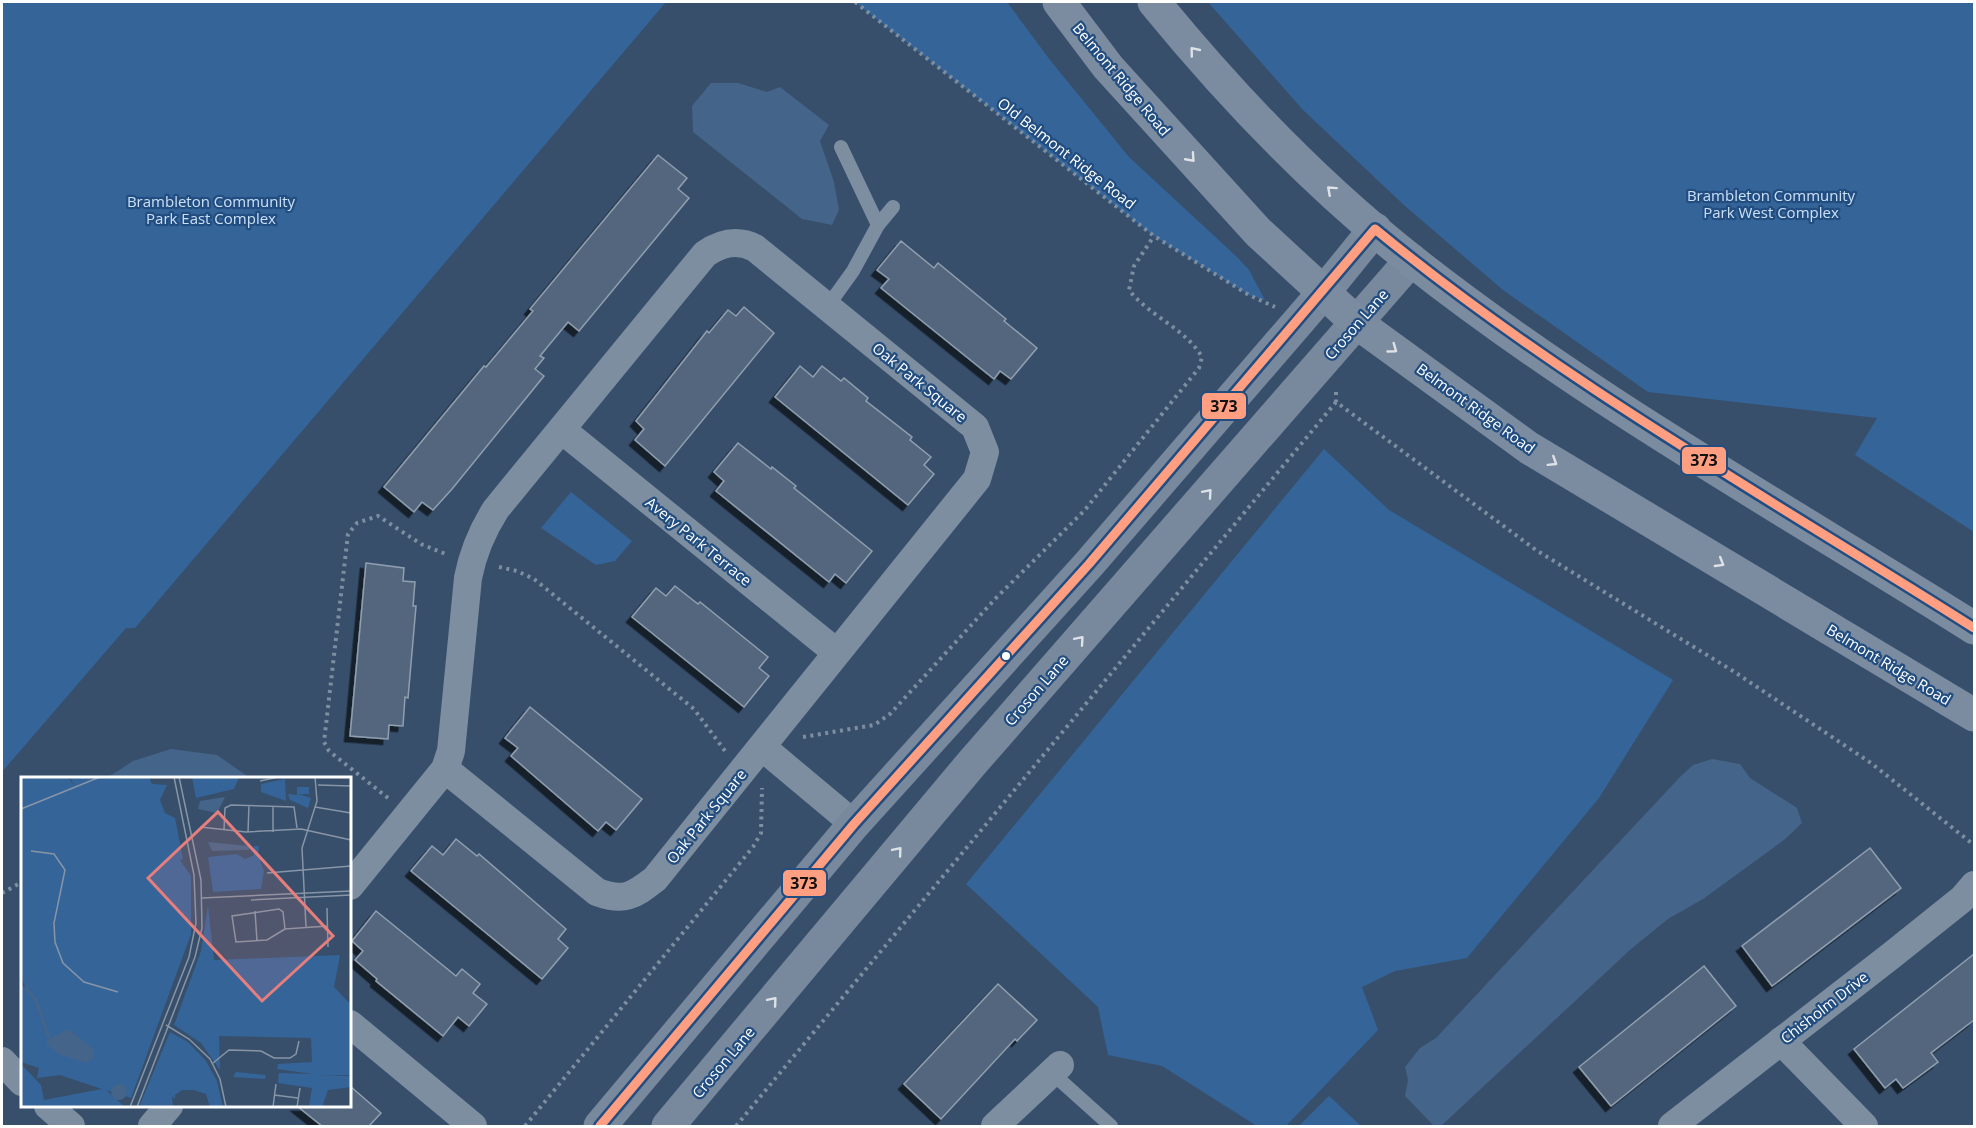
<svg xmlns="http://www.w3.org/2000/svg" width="1976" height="1128" viewBox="0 0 1976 1128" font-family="'Open Sans',sans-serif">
	<defs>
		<filter id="shadow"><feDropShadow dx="-5.5" dy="5.5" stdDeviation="0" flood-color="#0009"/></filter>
	</defs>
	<rect width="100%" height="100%" fill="#374f6b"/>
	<g fill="#356499">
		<polygon points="2,2 666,2 135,628 126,628 2,772"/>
		<polygon points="855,2 1007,2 1050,60 1129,157 1237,257 1249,270 1265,300 1249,295 1154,236"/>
		<polygon points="1208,2 1974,2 1974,532 1855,455 1877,418 1648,392 1503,290 1405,206 1303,110"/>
		<polygon points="1324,449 1389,510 1673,680 1599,798 1467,958 1395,971 1362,987 1378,1030 1286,1126 1257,1126 1162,1066 1108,1055 1098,1007 966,884"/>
		<polygon points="571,492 632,541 615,561 596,565 541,528"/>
		<polygon points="1329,1096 1361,1126 1299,1126"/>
	</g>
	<g fill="#446489">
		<polygon points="711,83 738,83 767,92 780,87 829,125 820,141 834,182 839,210 832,225 802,219 693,132 692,106"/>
		<polygon points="171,749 217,755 250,778 107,778 133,761"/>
		<polygon points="1712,759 1740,764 1750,778 1797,808 1802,823 1784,840 1703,899 1668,919 1631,949 1441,1126 1434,1126 1405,1096 1408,1080 1405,1067 1420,1048 1436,1038 1679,778 1693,765"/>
	</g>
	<g fill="#52667d" stroke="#909fb0" stroke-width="1.5" filter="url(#shadow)">
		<polygon points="658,155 687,178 678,189 689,198 579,331 568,322 540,356 544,358 535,369 544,376 452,489 433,510 422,502 414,512 384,487 484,366 486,367 533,311 530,309"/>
		<polygon points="901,241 934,268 938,263 1006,319 1004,321 1037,348 1011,379 1000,371 994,379 881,288 889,279 877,270"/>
		<polygon points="744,307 774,333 665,466 635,440 644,429 636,421 707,331 709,333 728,310 736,316"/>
		<polygon points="800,366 813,377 822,366 841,381 844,378 868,398 866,401 912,437 910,440 931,457 924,465 934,474 908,505 775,397"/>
		<polygon points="738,443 771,469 772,467 796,486 794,488 872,551 846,583 835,574 829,582 716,491 724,481 714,472"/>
		<polygon points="366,563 404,568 403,581 415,582 413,606 416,606 408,698 405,697 403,726 389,725 388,739 350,736"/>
		<polygon points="675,586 698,604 700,602 768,657 759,668 769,676 744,707 632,617 656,588 666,596"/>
		<polygon points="530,707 642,799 616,830 606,822 598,831 511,756 518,748 505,738"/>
		<polygon points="456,839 477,856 479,854 566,929 558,939 568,948 542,979 411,871 432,846 443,855"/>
		<polygon points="1870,848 1901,888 1772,986 1742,946"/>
		<polygon points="376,911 456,976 462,969 480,984 473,993 487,1004 469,1026 458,1017 443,1036 376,981 377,979 355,960 363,951 352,941"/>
		<polygon points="1974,954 1974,1020 1931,1053 1938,1062 1903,1088 1896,1079 1885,1088 1854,1049"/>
		<polygon points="1704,966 1736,1006 1611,1106 1579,1067"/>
		<polygon points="998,984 1037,1020 1017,1041 1015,1039 941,1119 904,1084"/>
		<polygon points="350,1086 381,1113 369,1126 322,1126 297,1106 350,1106"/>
	</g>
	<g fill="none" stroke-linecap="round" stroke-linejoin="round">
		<g stroke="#7d8ea1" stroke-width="4" stroke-dasharray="3 4.5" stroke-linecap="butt">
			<polyline points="855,2 1154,236 1249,295 1275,307"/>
			<polyline points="1336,392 1336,402 1536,550 1733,671 1871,763 1974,845"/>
			<polyline points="499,567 517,571 534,579 694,709 725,751"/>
			<path d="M803,737L874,725L890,714L996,598L1084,511L1199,368L1202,357C1185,328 1149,316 1129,290L1134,266L1154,236"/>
			<polyline points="388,798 329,751 324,742 348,534 357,523 378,516 421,544 448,555"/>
			<polyline points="2,893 22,882"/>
			<polyline points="525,1126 753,847 761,833 762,788"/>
			<polyline points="736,1126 1336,402"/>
		</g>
		<g stroke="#7d8ea1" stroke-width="14">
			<polyline points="878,225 893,207"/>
			<polyline points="827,307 853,271 878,225 841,147"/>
			<polyline points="1052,1073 1111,1126"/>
		</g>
		<g stroke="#7d8ea1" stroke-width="28">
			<polyline points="562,430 836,652"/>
			<polyline points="762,747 854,824"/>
			<path d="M350,886L445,769L451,751L468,578C473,552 482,531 496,509L705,254C721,243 737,239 755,248L975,427L985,452L977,479L655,879C633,896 624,902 597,892L445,769"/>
			<polyline points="350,1024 473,1126"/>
			<polyline points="1781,1041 1864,1126"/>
			<polyline points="2,1061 22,1082"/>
			<polyline points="48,1106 71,1126"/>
			<polyline points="152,1126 169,1106"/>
			<polyline points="995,1126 1060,1065"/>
			<polyline points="1672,1126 1892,955 1962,899 1974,885"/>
		</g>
		<g stroke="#78899d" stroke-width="33">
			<polyline points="600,1126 854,824 1089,564 1323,293 1375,229"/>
			<polyline points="668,1126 972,763 1411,260"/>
		</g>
		<g stroke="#7b8ba0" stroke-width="33">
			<polyline points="1059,2 1108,67 1258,232 1357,323 1529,448 1974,715"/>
			<path d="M1154,2C1230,95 1316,185 1411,260C1587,399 1785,509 1974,628"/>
		</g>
		<g stroke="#214d81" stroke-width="14">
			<path id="bus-1" d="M600,1126L854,824L1089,564L1375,229C1561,382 1771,499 1974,628"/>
		</g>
		<use href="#bus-1" stroke="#ff9e80" stroke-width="9"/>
	</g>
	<defs><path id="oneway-chevron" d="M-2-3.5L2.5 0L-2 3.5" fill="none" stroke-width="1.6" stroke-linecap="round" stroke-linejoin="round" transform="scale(1.5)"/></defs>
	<g stroke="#dee2e7">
		<use href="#oneway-chevron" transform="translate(1194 51) rotate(-129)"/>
		<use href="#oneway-chevron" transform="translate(1191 158) rotate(48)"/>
		<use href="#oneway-chevron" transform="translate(1331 190) rotate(-138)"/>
		<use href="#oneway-chevron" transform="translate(1393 349) rotate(36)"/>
		<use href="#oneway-chevron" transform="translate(1553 462) rotate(32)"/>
		<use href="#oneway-chevron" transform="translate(1720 563) rotate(31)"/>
	</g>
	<g stroke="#dde2e6">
		<use href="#oneway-chevron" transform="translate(1208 493) rotate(-49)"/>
		<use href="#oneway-chevron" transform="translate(1080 640) rotate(-49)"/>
		<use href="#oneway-chevron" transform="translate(898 851) rotate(-50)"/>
		<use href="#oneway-chevron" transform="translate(773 1001) rotate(-50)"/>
	</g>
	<circle fill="#fff" stroke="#214d81" stroke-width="2" cx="1006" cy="656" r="5"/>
	<g text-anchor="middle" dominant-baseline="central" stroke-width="4.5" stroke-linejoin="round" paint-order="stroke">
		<g font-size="15" fill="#fff" stroke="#214d81">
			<text transform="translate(1122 79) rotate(50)">Belmont Ridge Road</text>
			<text transform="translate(1067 153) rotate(38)">Old Belmont Ridge Road</text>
			<text transform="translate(1356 324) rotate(-49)">Croson Lane</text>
			<text transform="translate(920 382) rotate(39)">Oak Park Square</text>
			<text transform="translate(1476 408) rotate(36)">Belmont Ridge Road</text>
			<text transform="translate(699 541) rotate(39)">Avery Park Terrace</text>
			<text transform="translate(1889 664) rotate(31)">Belmont Ridge Road</text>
			<text transform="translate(1036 690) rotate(-49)">Croson Lane</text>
			<text transform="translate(706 816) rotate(-51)">Oak Park Square</text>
			<text transform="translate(1824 1007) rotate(-38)">Chisholm Drive</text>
			<text transform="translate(723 1062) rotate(-50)">Croson Lane</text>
		</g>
		<g font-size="15" fill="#cbe0f6" stroke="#214d81">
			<text x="1771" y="195">Brambleton Community<tspan x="1771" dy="17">Park West Complex</tspan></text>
			<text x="211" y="201">Brambleton Community<tspan x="211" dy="17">Park East Complex</tspan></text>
		</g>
	</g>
	<g transform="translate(21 777)">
		<rect width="330" height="330" fill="#374f6b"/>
		<path d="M0,0H46L55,10L48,0H128L131,7L146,8L139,23L144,36L154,41L162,82L159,83L170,99V157L110,321L85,313L104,330H0V287L20,308L23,323L81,312L39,298L16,301L18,291L0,285V208L4,210L0,199ZM171,0H216L217,3L213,12L175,21ZM264,2L265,24L240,15V7ZM276,10H288V17H277L290,21L287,31L269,23L267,17L276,18ZM233,69H238L237,78L243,94L240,112L192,115L187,80L216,77L224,82L233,78ZM187,128L193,183L319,178L313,210L330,228V298H297L330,299V310L307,313L301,330H288L291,311L257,306L258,296L292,297L256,292L257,287L291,285L290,261L198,259L199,293L180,266L153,248L180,174ZM149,255L167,265L185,284L196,304L202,330H189L185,317L173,313H161L154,318V322L151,319L152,330H118ZM215,295L245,298L244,302L212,300Z" fill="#356499"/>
		<path d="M204,20L196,36L177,32L179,24ZM187,65L228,69V73L191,74ZM48,252L73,273V281L66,286L40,278L26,268V263ZM90 315a8 8 0 1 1 16 0a8 8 0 1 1-16 0Z" fill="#446489"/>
		<path fill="none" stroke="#446489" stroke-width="3" d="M4,210L14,222L21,239M21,240L28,261"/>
		<path fill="none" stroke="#8795a6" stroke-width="1.5" d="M239,4L257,0M297,8L330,9M294,30L330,36M0,32L79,0M179,50L225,55L280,52L330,63M203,53L204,31L210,28L273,30L276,51M227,55L228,28M252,55V29M10,74L33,77L44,93L33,146L34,165L42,186L63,205L97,215M246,96L330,89M181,121L330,114M230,123L330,118M306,131L307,170M234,134L236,164M285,150L281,71L296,24L294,0M264,152L246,163L215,165L211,139L258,132L262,135L264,152L307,149M145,248L168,262L189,282L199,302L205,330M192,286L208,273L240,274L253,281H269L275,277L278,264M253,318L277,321M109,330L168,180L175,146L173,98L153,0M116,330L174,180L181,151L180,103L158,0M252,330L255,307M276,330L279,311"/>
		<path fill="#e67e7e" fill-opacity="0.15" stroke="#e67e7e" stroke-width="3" d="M197,35L312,159L241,224L127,101Z"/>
		<rect width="330" height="330" fill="none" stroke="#fff" stroke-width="3"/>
	</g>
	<g stroke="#214d81" stroke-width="2">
		<rect x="1201" y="392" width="46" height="28" rx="6" fill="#ff9e80"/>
		<rect x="1681" y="446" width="46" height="29" rx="6" fill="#ff9e80"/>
		<rect x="782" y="869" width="45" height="28" rx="6" fill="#ff9e80"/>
	</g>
	<g font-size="16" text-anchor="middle" font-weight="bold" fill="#111">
		<text x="1224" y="412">373</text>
		<text x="1704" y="466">373</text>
		<text x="804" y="889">373</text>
	</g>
	<rect width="1976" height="1128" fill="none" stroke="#ffffff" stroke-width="6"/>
</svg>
